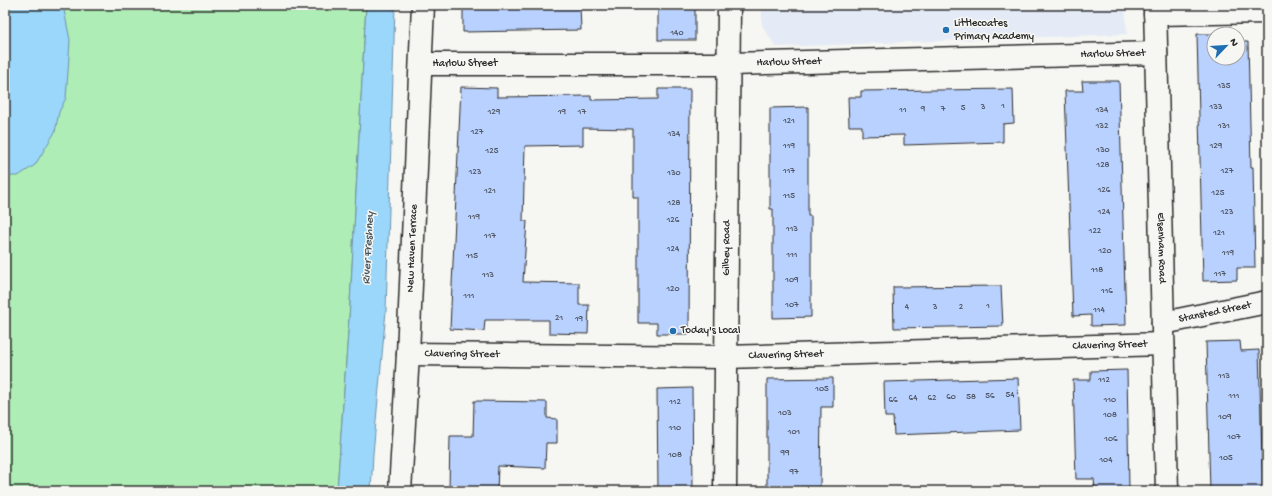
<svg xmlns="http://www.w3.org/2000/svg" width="1272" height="496" viewBox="0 0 1272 496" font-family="'Gochi Hand',sans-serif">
	<rect width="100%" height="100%" fill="#f6f6f2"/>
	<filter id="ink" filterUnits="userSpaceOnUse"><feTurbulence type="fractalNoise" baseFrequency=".025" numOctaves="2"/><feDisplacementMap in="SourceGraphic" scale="8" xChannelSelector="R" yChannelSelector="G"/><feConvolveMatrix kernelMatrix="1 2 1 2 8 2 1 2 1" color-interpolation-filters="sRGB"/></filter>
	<g filter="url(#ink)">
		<polygon fill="#e4ebf6" points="762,5 1125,5 1127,34 776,47 762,25"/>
		<polygon fill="#aeedb5" stroke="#6c8c70" points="5,5 366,5 350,304 337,491 5,491"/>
		<g fill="#9ad7fb" stroke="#6e92a8">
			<polygon points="5,5 63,5 70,40 68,72 66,98 59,112 55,132 35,165 18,176 5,176"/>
			<polygon points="366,5 395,5 386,311 373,454 371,491 337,491 350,304"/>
		</g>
		<g fill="#b9d1ff" stroke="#2b2b2b">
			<polygon points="463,5 580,5 581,30 463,32"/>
			<rect x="658" y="5" width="37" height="35"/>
			<polygon points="1197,34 1214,34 1214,58 1238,58 1238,42 1248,42 1251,167 1253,167 1255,268 1237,268 1237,280 1203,281"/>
			<polygon points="1082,81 1119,81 1126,325 1091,326 1091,315 1073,316 1065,91 1083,91"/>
			<polygon points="461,87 497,88 497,97 591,96 591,100 658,99 658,89 690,89 689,334 657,334 657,323 638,323 638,197 633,197 633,129 583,128 583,145 525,146 523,221 527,221 523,282 579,283 579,305 589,305 588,334 549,333 549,320 485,320 484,331 450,329"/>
			<polygon points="1013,89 1014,123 1003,124 1003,142 904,145 904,135 862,136 862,126 849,126 848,97 861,97 861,91"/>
			<polygon points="808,107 808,216 811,216 811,317 773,318 773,209 770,209 770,108"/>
			<polygon points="1001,286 1003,326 894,328 893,287"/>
			<polygon points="1240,341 1241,351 1259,350 1263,491 1210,491 1206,342"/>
			<polygon points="1127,370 1129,489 1095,490 1094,479 1076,479 1073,380 1091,380 1091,371"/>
			<polygon points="833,378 833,407 821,407 820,487 802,487 802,491 767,491 767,379"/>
			<polygon points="1018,378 1020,430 894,435 893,417 885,417 884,382"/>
			<polygon points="692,388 693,491 658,491 657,389"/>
			<polygon points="474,401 547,402 547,418 557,419 557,443 546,443 545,468 498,466 497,491 449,491 450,436 473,436"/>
		</g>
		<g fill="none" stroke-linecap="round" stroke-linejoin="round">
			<g stroke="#2b2b2b" stroke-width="25">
				<g id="street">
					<path id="s1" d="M1155,5L1167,491"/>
					<polyline points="1155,14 1267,12"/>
					<path id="s2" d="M421,64H729L1156,53"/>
					<path id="s3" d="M1163,323L1267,302"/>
					<path id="s4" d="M408,354L726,357L1163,344"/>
					<path id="s5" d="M400,491L408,354L423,5"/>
					<path id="s6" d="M725,491L729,5"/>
				</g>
			</g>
			<use href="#street" stroke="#f6f6f2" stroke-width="22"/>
		</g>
	</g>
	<g fill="#1f6fb2" stroke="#f6f6f2" stroke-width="1.5">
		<circle cx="946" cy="30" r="4"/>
		<circle cx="673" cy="331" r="4"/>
	</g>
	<g text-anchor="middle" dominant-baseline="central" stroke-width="3" stroke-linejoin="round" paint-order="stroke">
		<g font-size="9" fill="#4e5460">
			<text x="677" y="33">140</text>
			<text x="1224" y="86">135</text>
			<text x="1003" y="106">1</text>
			<text x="983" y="107">3</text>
			<text x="1216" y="107">133</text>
			<text x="963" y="108">5</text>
			<text x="923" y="109">9</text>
			<text x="943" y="109">7</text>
			<text x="903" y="110">11</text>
			<text x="1102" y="110">134</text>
			<text x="494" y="112">129</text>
			<text x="562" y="112">19</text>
			<text x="582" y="112">17</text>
			<text x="789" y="121">121</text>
			<text x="1102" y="126">132</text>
			<text x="1224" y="126">131</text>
			<text x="477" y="132">127</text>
			<text x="674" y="134">134</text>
			<text x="789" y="146">119</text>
			<text x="1216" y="146">129</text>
			<text x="1103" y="150">130</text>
			<text x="492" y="151">125</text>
			<text x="1103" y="165">128</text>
			<text x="789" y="171">117</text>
			<text x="1227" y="171">127</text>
			<text x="475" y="172">123</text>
			<text x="674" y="173">130</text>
			<text x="1104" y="190">126</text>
			<text x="490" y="191">121</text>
			<text x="1218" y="193">125</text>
			<text x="789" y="196">115</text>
			<text x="674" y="203">128</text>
			<text x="1104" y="212">124</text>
			<text x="1227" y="212">123</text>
			<text x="474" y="217">119</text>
			<text x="673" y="220">126</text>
			<text x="792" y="229">113</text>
			<text x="1095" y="231">122</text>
			<text x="1219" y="233">121</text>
			<text x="490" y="236">117</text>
			<text x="673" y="249">124</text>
			<text x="1105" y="251">120</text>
			<text x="1228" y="253">119</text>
			<text x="792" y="255">111</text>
			<text x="472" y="256">115</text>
			<text x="1097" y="270">118</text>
			<text x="1220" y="274">117</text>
			<text x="488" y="275">113</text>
			<text x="792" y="280">109</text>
			<text x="673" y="289">120</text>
			<text x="1107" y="291">116</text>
			<text x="469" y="296">111</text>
			<text x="792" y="305">107</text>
			<text x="988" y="306">1</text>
			<text x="907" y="307">4</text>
			<text x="935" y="307">3</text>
			<text x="961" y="307">2</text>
			<text x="1099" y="310">114</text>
			<text x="559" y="318">21</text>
			<text x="579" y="319">19</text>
			<text x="1224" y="376">113</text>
			<text x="1104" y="380">112</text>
			<text x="822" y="389">105</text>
			<text x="1010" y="395">54</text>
			<text x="990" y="396">56</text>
			<text x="1234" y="396">111</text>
			<text x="951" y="397">60</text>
			<text x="971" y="397">58</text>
			<text x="913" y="398">64</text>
			<text x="932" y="398">62</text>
			<text x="893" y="400">66</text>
			<text x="1110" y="400">110</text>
			<text x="675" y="402">112</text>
			<text x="785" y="413">103</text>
			<text x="1110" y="415">108</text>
			<text x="1225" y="417">109</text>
			<text x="675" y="428">110</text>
			<text x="794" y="432">101</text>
			<text x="1234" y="437">107</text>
			<text x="1111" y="439">106</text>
			<text x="785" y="453">99</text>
			<text x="675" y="455">108</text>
			<text x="1226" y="458">105</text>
			<text x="1106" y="460">104</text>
			<text x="794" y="472">97</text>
		</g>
		<g font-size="11" fill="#2b2b2b" stroke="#f6f6f2" text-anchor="start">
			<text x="954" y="24">Littlecoates<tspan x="954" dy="13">Primary Academy</tspan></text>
			<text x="681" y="331">Today's Local</text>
		</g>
		<g font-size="11" fill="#2b2b2b" stroke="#f6f6f2">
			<text stroke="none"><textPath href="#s2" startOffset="692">Harlow Street</textPath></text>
			<text stroke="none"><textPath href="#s2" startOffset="368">Harlow Street</textPath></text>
			<text stroke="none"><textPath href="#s2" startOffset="44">Harlow Street</textPath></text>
			<text stroke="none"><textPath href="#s5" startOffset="243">New Haven Terrace</textPath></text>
			<text stroke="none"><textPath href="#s6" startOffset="243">Gilbey Road</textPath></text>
			<text stroke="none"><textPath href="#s1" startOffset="243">Elsenham Road</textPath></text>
			<text stroke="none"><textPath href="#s3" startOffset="53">Stansted Street</textPath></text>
			<text stroke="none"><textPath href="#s4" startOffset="702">Clavering Street</textPath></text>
			<text stroke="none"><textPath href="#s4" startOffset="54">Clavering Street</textPath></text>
			<text stroke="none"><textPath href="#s4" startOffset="378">Clavering Street</textPath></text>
		</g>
		<g font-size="12" font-style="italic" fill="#47565f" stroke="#f6f6f2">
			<text transform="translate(369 248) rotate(-87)">River Freshney</text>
		</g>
	</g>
	<rect width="1272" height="496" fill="none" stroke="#f6f6f2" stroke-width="20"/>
	<rect x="10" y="10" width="1252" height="476" fill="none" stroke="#2b2b2b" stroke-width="1.5" filter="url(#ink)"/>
	<g transform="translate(1226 46) rotate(65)"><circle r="19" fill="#f6f6f2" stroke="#a5a5a2"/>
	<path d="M0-3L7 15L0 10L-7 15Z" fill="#1f6fb2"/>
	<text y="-6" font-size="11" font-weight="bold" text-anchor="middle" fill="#2b2b2b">N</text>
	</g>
</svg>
